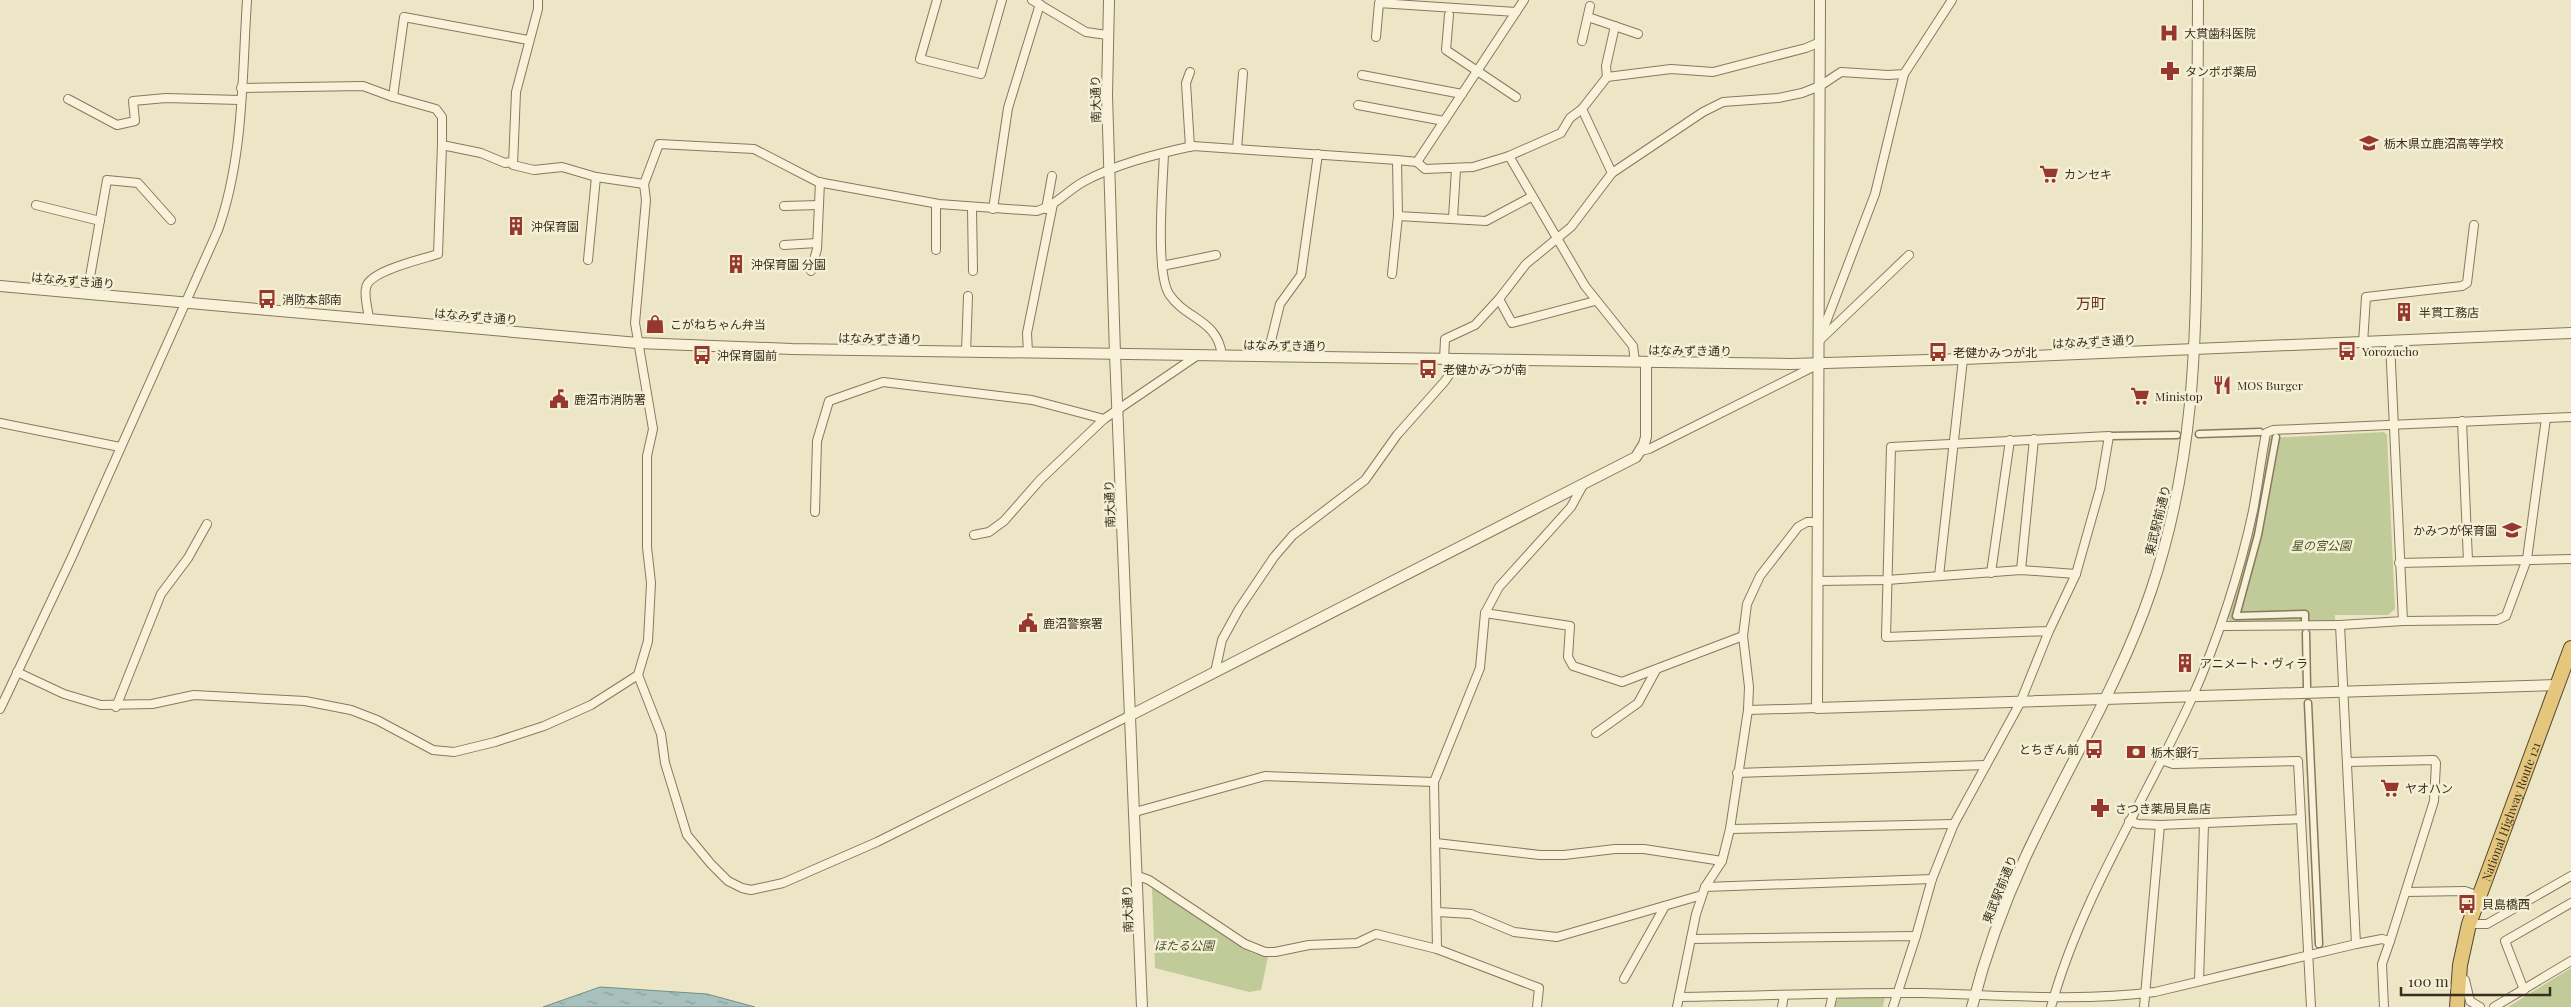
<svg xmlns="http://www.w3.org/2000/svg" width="2571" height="1007" viewBox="0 0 2571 1007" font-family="'Playfair Display','Noto Sans JP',serif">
	<defs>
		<pattern id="water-ripples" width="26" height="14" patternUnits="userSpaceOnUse" patternTransform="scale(1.25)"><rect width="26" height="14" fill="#a8c1bc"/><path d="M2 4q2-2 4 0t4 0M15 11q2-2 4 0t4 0" fill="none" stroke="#8a9d98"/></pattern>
	</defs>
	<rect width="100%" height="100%" fill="#ede6c6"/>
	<g fill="#c1cb9a">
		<polygon points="2384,432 2387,435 2395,609 2388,615 2335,615 2335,620 2231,623 2228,618 2255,518 2270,438"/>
		<polygon points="1152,888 1252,953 1268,957 1261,990 1249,992 1155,968"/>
		<polygon points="2571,968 2571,1007 2508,1007"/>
		<polygon points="1885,996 1883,1007 1834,1007 1835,1002 1841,997"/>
	</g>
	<polygon fill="url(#water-ripples)" stroke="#6e908b" points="600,987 707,994 755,1007 543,1007"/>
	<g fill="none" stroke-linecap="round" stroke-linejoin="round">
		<g stroke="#89785c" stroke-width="9">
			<g id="pedestrian">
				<polyline points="2199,434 2260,432"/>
				<polyline points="2109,436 2177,435"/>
				<polyline points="2276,437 2258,535 2236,616 2305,614 2305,621"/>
				<polyline points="2306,633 2307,687"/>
				<polyline points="2308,703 2319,944"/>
			</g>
		</g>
		<g stroke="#89785c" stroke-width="10">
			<g id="minor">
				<polyline points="538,0 538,9 516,92 513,165 534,170 562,167 596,177 644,184"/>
				<polyline points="937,0 920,59 981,74 1002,0"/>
				<polyline points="1032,0 1086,32 1107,35"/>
				<polyline points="1449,15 1446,50 1516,97"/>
				<polyline points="1588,17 1638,34"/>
				<polyline points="1376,37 1379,3 1516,12"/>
				<polyline points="1582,41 1590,6"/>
				<polyline points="1362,75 1462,94"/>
				<polyline points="1607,77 1606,66 1615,26"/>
				<polyline points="241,88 363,86 393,97 404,17 528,40"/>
				<polyline points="393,97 436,109 442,117 442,145"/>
				<polyline points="68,99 117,125 135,121 133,101 166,98 240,100"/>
				<polyline points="1358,105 1444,121"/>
				<polyline points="1582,109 1612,173"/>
				<polyline points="1190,147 1186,83 1190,72"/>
				<polyline points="1237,149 1243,73"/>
				<path d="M1164,153C1163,183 1155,271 1169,294C1186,320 1218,319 1222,356"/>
				<polyline points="1509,156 1585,286 1633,346 1635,362"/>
				<polyline points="1397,160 1398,216 1486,221 1531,197"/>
				<polyline points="1417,162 1524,0"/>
				<polyline points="936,204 936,250"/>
				<polyline points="36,205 100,221"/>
				<polyline points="784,206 819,205"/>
				<polyline points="972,208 973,271"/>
				<polyline points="993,209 1008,108 1040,4"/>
				<polyline points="1046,209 1052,176"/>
				<polyline points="1453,218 1456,169"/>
				<polyline points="784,245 817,243"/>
				<polyline points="588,260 596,177"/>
				<polyline points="1162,266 1216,255"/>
				<polyline points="811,271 817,249 820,182"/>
				<polyline points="1392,274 1398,216"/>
				<polyline points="87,294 107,180 138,183 171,220"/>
				<polyline points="1499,299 1512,323 1595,301"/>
				<path d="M369,319C368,309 364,297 366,288C368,271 423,259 438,254L442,145L481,153L505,163L511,162"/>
				<polyline points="1820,338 1875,194 1904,74"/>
				<polyline points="1821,339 1909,255"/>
				<polyline points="2363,343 2366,297 2462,286 2467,283 2474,225"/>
				<polyline points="966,352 968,296"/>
				<polyline points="1028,353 1027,333 1053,204"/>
				<polyline points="1267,357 1280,304 1301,275 1318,154"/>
				<polyline points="1444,360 1445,339 1475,325 1499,299 1526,264 1571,227 1612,173 1703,112 1723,102 1778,98 1802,93 1820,86 1841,72 1888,75 1904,74 1952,0"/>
				<polyline points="2462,421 2468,561"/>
				<polyline points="0,423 120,447"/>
				<polyline points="1641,451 1649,449 1819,364"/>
				<polyline points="1583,485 1571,507 1499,587 1485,613 1570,626 1568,657 1573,666 1622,682 1743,636"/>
				<polyline points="815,512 817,441 829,401 883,382 1032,400 1104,419"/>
				<polyline points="974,535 989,532 1004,521 1040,480 1104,419 1198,355"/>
				<polyline points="2399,563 2571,559"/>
				<polyline points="2021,570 2034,439"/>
				<polyline points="1991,573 2010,440"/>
				<polyline points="1939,576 1963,359"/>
				<polyline points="1818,581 1887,580 2021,570 2076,574"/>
				<polyline points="1485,613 1480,668 1434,782 1437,949 1539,988 1537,1007"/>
				<polyline points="2403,621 2497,620 2506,616 2527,559 2546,418"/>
				<polyline points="2221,626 2340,625"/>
				<polyline points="17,672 64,694 101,705 152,704 194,695 305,701 351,710 377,720 433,750 454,752 495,742 544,726 591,705 638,675"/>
				<polyline points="1215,672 1222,640 1239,609 1274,557 1293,535 1365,480 1397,435 1445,381 1459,360"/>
				<polyline points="116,707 161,594 188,558 207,524"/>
				<path d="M0,709L71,559L218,230C244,157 242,76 247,0"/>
				<polyline points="1748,710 1817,708"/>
				<path d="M1131,715L877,842L783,883L751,890L742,888L728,881L711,864L687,835L665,763L661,734L638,675L648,641L651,583L647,547V456L653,429L635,323L646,200L644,184L659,144L754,149L818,182L939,204L1037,211C1055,206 1067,191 1083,182C1116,164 1156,154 1193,146L1397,160L1417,162L1425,169L1473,167L1509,156L1561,133L1570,118L1582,109L1607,77L1671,69L1713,72L1806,48L1820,42"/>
				<polyline points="1596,733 1638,703 1656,670"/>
				<polyline points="2161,760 2173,764 2298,761 2301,819"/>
				<polyline points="1737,773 1986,765"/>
				<polyline points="1135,812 1265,776 1434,782"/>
				<polyline points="2129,821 2138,824 2160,825 2301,819 2311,1007"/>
				<polyline points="1730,829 1954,824"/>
				<polyline points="1436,843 1540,855 1564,855 1615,849 1644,849 1722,861"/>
				<polyline points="1138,876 1149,880 1245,944 1265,952 1275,952 1309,945 1357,943 1376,934 1437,949"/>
				<polyline points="1705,887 1932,879"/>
				<polyline points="2406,892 2465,891 2479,896"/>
				<polyline points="1438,912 1471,914 1514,932 1557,937 1702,895"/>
				<polyline points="2469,924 2487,924 2571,876"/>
				<polyline points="1916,936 1932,879 1954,824 2020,703 2049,631 2076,574 2100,489 2109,436 1891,447 1886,637 2049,631"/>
				<polyline points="1691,939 1916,936 1893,1007"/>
				<polyline points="2356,944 2340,625 2403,621 2390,342"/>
				<polyline points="1624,979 1665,906"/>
				<polyline points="2465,980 2470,1001 2480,1007"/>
				<polyline points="2199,981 2204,824"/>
				<polyline points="2524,990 2505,941 2571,903"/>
				<path d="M1679,997C1761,996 1843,992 1924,993C2001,995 2079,1002 2155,992L2356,944L2382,939L2390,941L2434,801L2436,763L2434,760L2347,762"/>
				<polyline points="1677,1007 1696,914 1705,887 1722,861 1730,829 1748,710 1749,687 1743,636 1747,604 1760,576 1798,527 1807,522 1818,522"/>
				<polyline points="1782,1007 1784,995"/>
				<polyline points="1830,1007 1833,994"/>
				<path d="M2051,1007C2082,896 2145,801 2192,698C2217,642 2240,572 2253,511C2258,485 2261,459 2266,433L2273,430L2571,417"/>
				<polyline points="2144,1007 2160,825"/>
				<polyline points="2384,1007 2382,964 2390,941"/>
				<polyline points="2494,1007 2571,961"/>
			</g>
		</g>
		<g stroke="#89785c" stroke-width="12">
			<g id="tertiary">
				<polyline points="1109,0 1107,95 1115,354 1142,1007"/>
				<polyline points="1820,0 1817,708 2557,685"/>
				<polyline points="0,286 638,343 792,349 1791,364 1963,359 2571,333"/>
				<polyline points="1131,715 1636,457 1644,444 1646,437 1646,362"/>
				<path d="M1972,1007C1985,956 2003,906 2025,858C2066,769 2119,685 2151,591C2194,463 2196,350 2197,216C2197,144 2197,72 2198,0"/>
			</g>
		</g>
		<g stroke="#574630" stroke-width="16">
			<g id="trunk">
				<path id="s1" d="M2457,1007L2460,965L2469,924L2571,648"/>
			</g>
		</g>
		<use href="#pedestrian" stroke="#f8f2da" stroke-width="6"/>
		<use href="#minor" stroke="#f8f2da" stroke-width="8"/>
		<use href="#tertiary" stroke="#f8f2da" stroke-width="10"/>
		<use href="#trunk" stroke="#e4c67d" stroke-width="14"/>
	</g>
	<defs>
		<g id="hospital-bare" transform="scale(1.5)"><path d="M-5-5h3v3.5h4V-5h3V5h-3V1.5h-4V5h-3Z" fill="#96382e" stroke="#f5efd6" stroke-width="2.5" paint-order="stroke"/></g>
		<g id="pharmacy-bare" transform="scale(1.5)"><path d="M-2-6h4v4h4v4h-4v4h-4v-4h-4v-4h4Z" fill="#96382e" stroke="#f5efd6" stroke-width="2.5" paint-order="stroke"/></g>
		<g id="school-bare" transform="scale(1.5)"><path d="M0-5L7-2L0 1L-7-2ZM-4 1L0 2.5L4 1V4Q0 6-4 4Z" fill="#96382e" stroke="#f5efd6" stroke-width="2.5" paint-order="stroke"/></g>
		<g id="supermarket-bare" transform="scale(1.5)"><path d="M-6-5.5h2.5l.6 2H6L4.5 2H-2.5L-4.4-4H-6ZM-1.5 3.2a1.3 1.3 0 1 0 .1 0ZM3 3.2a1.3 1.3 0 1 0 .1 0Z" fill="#96382e" stroke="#f5efd6" stroke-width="2.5" paint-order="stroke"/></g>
		<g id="building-bare" transform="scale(1.5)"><path d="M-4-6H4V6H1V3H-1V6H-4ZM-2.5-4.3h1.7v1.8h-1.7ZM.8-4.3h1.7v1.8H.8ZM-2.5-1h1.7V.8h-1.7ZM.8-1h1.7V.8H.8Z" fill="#96382e" stroke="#f5efd6" stroke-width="2.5" paint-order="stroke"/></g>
		<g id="bus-bare" transform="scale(1.5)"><path d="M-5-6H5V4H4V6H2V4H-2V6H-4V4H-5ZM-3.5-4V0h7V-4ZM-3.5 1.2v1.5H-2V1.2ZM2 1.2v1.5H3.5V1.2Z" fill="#96382e" stroke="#f5efd6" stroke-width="2.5" paint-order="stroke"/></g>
		<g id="shop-bare" transform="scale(1.5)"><path d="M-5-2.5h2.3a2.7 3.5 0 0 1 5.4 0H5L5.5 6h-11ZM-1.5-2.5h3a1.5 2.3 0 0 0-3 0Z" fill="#96382e" stroke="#f5efd6" stroke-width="2.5" paint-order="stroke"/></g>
		<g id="restaurant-bare" transform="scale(1.5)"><path d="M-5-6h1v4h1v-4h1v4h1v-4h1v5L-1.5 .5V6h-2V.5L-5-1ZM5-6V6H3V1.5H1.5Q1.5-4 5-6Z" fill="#96382e" stroke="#f5efd6" stroke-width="2.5" paint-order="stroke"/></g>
		<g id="civic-bare" transform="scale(1.5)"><path d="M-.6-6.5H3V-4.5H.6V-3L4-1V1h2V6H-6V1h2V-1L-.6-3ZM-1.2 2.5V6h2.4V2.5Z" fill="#96382e" stroke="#f5efd6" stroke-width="2.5" paint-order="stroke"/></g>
		<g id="bank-bare" transform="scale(1.5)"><path d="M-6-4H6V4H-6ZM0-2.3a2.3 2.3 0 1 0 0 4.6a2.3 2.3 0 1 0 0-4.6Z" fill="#96382e" stroke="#f5efd6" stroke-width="2.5" paint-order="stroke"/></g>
	</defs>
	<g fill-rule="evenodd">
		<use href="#hospital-bare" x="2169" y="33"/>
		<use href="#pharmacy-bare" x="2170" y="71"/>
		<use href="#school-bare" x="2369" y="143"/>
		<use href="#supermarket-bare" x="2049" y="174"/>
		<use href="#building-bare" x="516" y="226"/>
		<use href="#building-bare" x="736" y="264"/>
		<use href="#bus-bare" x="267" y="299"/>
		<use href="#building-bare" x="2404" y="312"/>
		<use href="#shop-bare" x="655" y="324"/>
		<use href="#bus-bare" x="2347" y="351"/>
		<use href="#bus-bare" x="1938" y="352"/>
		<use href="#bus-bare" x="702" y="355"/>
		<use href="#bus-bare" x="1428" y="369"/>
		<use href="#restaurant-bare" x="2222" y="385"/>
		<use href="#supermarket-bare" x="2140" y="396"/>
		<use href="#civic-bare" x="559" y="399"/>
		<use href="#school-bare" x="2512" y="530"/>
		<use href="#civic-bare" x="1028" y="623"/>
		<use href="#building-bare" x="2185" y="663"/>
		<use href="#bus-bare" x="2094" y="749"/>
		<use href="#bank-bare" x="2136" y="752"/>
		<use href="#supermarket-bare" x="2390" y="788"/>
		<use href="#pharmacy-bare" x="2100" y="808"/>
		<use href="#bus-bare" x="2467" y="904"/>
	</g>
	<g text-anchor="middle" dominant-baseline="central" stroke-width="5" stroke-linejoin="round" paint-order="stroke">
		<g font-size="12" fill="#392f20" stroke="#f5efd6" text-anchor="start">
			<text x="2184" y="33">大貫歯科医院</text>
			<text x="2185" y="71">タンポポ薬局</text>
			<text x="2384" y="143">栃木県立鹿沼高等学校</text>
			<text x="2064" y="174">カンセキ</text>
			<text x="531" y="226">沖保育園</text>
			<text x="751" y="264">沖保育園 分園</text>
			<text x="282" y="299">消防本部南</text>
			<text x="2419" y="312">半貫工務店</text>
			<text x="670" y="324">こがねちゃん弁当</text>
			<text x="2362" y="351">Yorozucho</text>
			<text x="1953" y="352">老健かみつが北</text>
			<text x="717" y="355">沖保育園前</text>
			<text x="1443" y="369">老健かみつが南</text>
			<text x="2237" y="385">MOS Burger</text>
			<text x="2155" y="396">Ministop</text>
			<text x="574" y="399">鹿沼市消防署</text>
			<text x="2497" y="530" text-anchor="end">かみつが保育園</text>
			<text x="1043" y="623">鹿沼警察署</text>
			<text x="2200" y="663">アニメート・ヴィラ</text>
			<text x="2079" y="749" text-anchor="end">とちぎん前</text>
			<text x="2151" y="752">栃木銀行</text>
			<text x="2405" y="788">ヤオハン</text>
			<text x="2115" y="808">さつき薬局貝島店</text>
			<text x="2482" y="904">貝島橋西</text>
		</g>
		<g font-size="12" fill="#392f20" stroke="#f5efd6">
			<text transform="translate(1095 99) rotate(-91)">南大通り</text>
			<text transform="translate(73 280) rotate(5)">はなみずき通り</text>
			<text transform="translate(476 316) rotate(5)">はなみずき通り</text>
			<text transform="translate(880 338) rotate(1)">はなみずき通り</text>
			<text transform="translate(2094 341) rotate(-3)">はなみずき通り</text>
			<text transform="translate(1285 345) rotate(1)">はなみずき通り</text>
			<text transform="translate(1690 350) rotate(1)">はなみずき通り</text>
			<text transform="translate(1109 504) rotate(-92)">南大通り</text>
			<text transform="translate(2157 520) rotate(-76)">東武駅前通り</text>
			<text stroke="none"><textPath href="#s1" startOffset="204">National Highway Route 121</textPath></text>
			<text transform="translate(1999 889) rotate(-68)">東武駅前通り</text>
			<text transform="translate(1127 909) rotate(-92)">南大通り</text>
		</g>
		<g font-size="12" font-style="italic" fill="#455527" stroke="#f5efd6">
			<text x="2321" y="545">星の宮公園</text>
			<text x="1184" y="945">ほたる公園</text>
		</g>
		<g font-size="15" fill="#653520" stroke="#f5efd6">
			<text x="2091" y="303">万町</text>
		</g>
	</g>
	<path d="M2401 987v8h149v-8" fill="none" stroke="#392f20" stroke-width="2.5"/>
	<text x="2408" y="987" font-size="15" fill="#392f20" stroke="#f5efd6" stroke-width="4" paint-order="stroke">100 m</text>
</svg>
